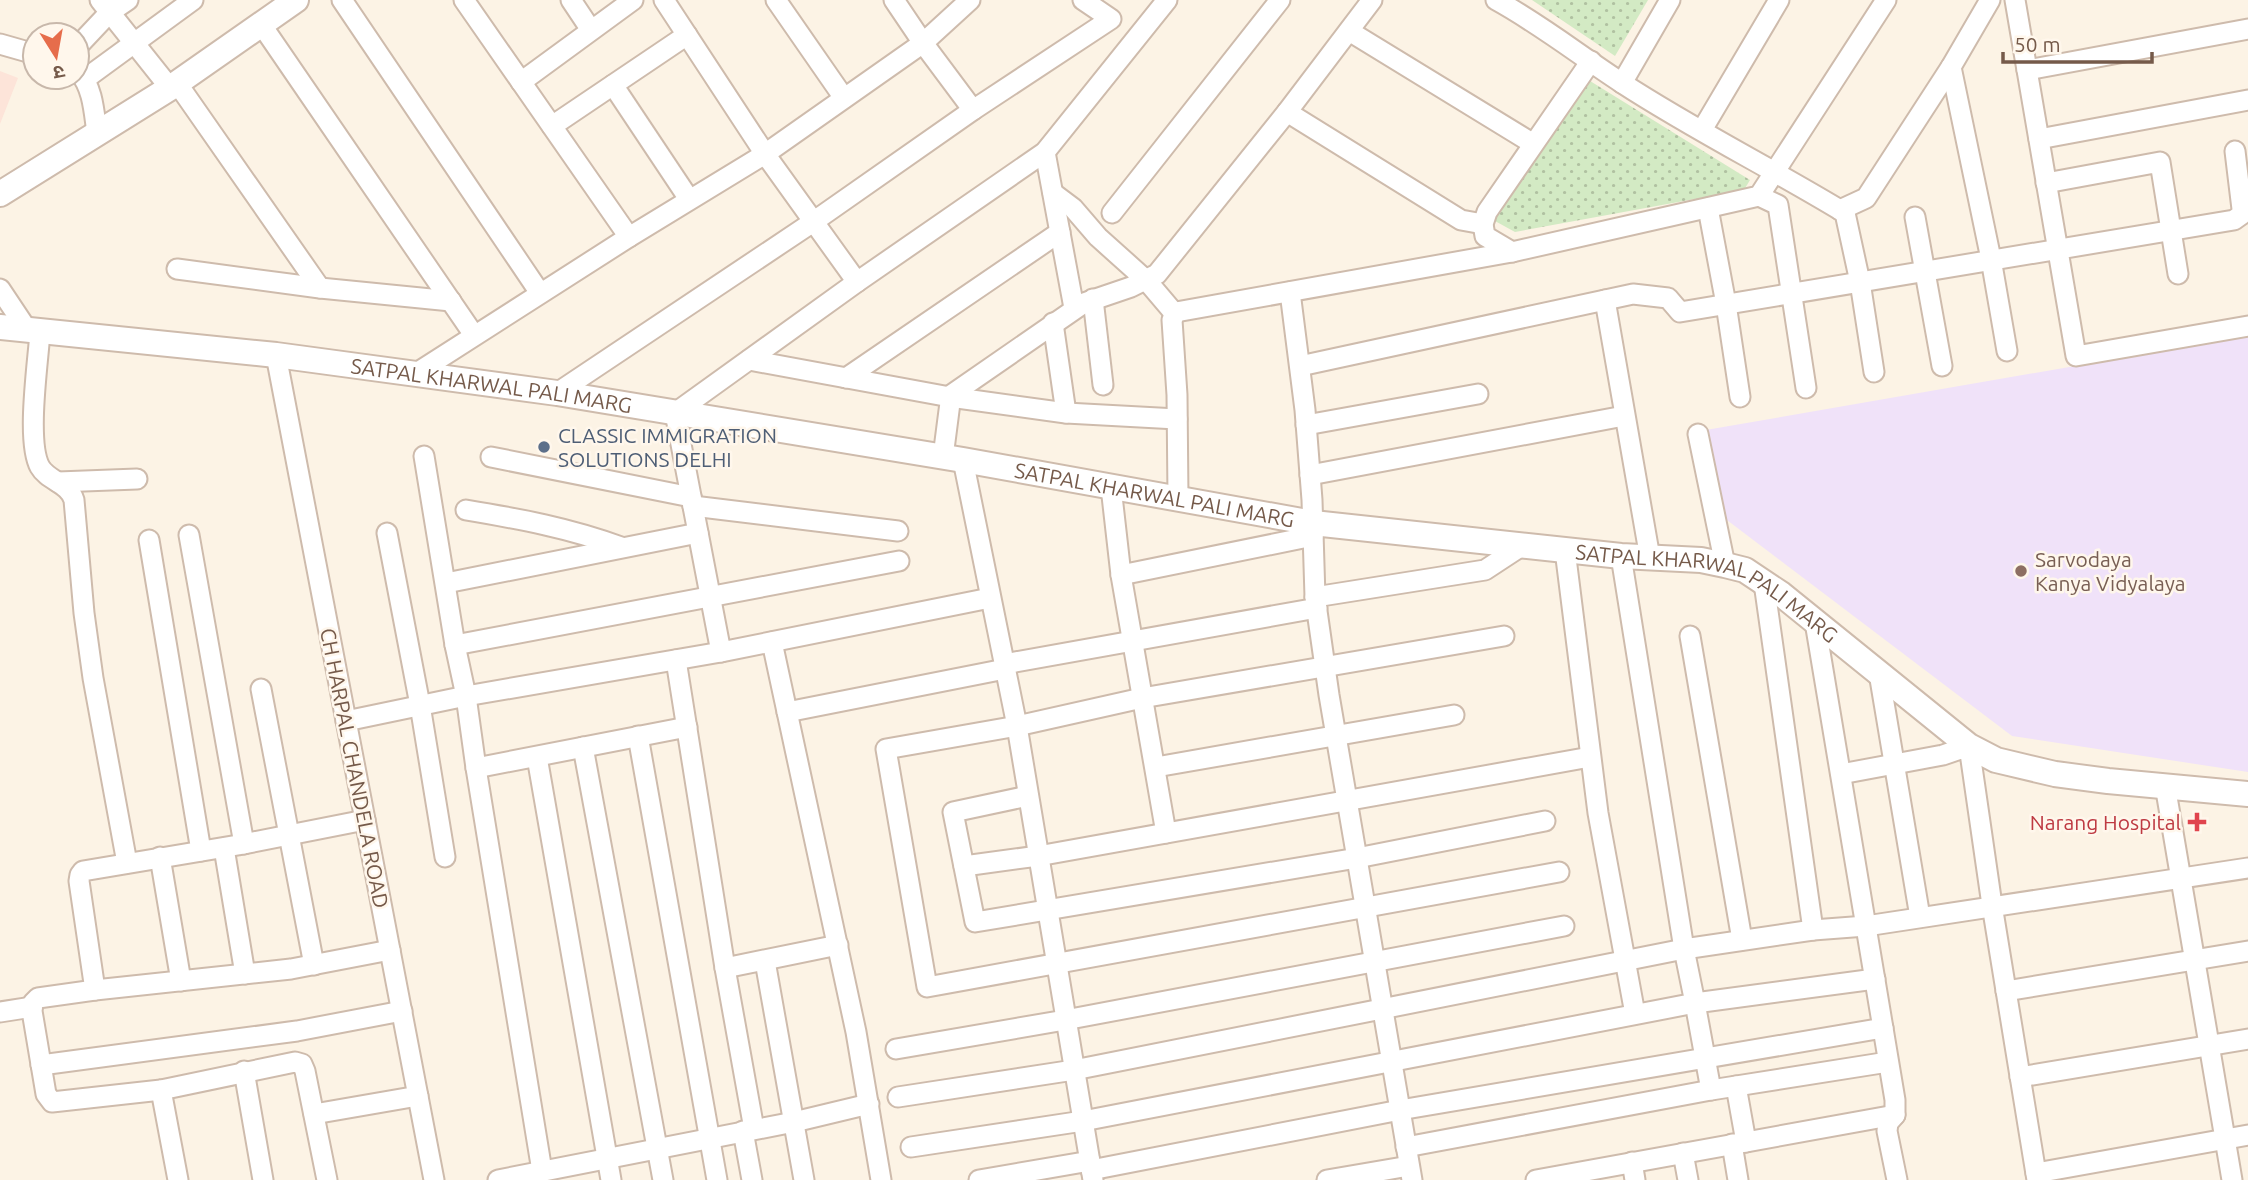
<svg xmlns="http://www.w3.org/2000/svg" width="2248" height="1180" viewBox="0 0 2248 1180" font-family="Ubuntu,'Noto Sans Devanagari',sans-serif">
	<defs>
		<pattern id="park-dots" width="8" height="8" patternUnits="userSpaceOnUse" patternTransform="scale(1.75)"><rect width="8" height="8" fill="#d3eac4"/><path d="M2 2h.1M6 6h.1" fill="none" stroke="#b0c1a1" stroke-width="1.8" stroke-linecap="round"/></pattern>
	</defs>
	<rect width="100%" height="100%" fill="#fcf3e5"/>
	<polygon fill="#fde4d9" points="0,71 18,78 0,124"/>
	<polygon fill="#f0e2f9" points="2248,336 2248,772 2012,736 1715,511 1700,431"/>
	<g fill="url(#park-dots)">
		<polygon points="1532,0 1648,0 1615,56"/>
		<polygon points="1582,76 1750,180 1744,190 1515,232 1484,215"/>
	</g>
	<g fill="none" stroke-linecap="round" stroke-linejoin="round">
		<g stroke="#cebbac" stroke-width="23">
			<g id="minor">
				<polyline points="100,0 170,88"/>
				<polyline points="342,0 540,293"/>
				<polyline points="464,0 629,237"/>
				<polyline points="571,0 591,30"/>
				<polyline points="664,0 765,154 857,282"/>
				<polyline points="776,0 844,98"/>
				<polyline points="970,0 923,43 973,110"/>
				<path d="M1496,0C1540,24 1579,55 1622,83C1694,130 1771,168 1845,213L1860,282L1874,372"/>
				<polyline points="2015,0 2076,356 2248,326"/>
				<polyline points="261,24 474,335"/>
				<polyline points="1349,31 1532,143"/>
				<polyline points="0,44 35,54"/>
				<polyline points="77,47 109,13 128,0"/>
				<polyline points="1951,67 1991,259 2007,351"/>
				<polyline points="2027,70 2248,29"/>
				<path d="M79,72C93,88 94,112 97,133"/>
				<polyline points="85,79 193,0"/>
				<polyline points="521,82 633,0"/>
				<polyline points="177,83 320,288"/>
				<polyline points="1622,83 1670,0"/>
				<polyline points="613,85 689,199"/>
				<polyline points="1287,112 1461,220 1483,224"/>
				<polyline points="552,126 687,35"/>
				<polyline points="1702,130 1779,0"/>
				<polyline points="2039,139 2248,100"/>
				<polyline points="1045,152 1074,308"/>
				<polyline points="2046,183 2160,162 2178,274"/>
				<polyline points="1053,193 1073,208 1098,237 1147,281 1175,314"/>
				<polyline points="1759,196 1778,205 1806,388"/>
				<polyline points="1708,208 1726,304 1740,397"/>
				<polyline points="1840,210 1866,198 1951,67 1990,0"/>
				<polyline points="1112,213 1280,0"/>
				<polyline points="1915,217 1942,366"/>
				<polyline points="1512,252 1485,236 1483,224 1487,212 1591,61"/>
				<polyline points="177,269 320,288 451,301"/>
				<polyline points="0,289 28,331"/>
				<polyline points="1290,292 1305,410 1312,500 1315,597 1329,695 1412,1180"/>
				<polyline points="1093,299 1103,385"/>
				<polyline points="1605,300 1650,558"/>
				<polyline points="1053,323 1066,413"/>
				<path d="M40,332C38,363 26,442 40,467C48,481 69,483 74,500L84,613L93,678L127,863"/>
				<polyline points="276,355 434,1180"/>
				<polyline points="749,360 950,397 1066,413 1177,419"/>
				<polyline points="1300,366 1633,294 1668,298 1680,312 2234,220 2241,215 2242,209 2235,151"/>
				<polyline points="415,374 629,237 765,154 923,43 894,0"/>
				<polyline points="846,378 1060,232"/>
				<polyline points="557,393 813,222 973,110 1111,19 1083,0"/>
				<polyline points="1306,425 1478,394"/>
				<polyline points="1698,434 1725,565"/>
				<polyline points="424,456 455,645 466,696 476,768 542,1171"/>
				<polyline points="491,457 691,497"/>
				<polyline points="943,457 951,395 1084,303 1131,287 1157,274 1287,112 1372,0"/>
				<polyline points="963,460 1017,726 1093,1180"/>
				<polyline points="1310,475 1624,416"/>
				<polyline points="58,482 137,479"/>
				<polyline points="1111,487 1121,575 1166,833"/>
				<polyline points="1178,498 1177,395 1172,320 1176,312 1512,252 1759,196 1886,0"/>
				<polyline points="693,506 898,531"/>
				<path d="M466,510C520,519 569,528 621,547"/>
				<polyline points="387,533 420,705 445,857"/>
				<polyline points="189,535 244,844"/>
				<polyline points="149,540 201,851"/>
				<polyline points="1565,550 1598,813 1635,1014"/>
				<polyline points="1121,575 1313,536"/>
				<polyline points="446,583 698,533"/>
				<polyline points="1764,583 1813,930"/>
				<polyline points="1315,597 1485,570 1523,545"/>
				<polyline points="990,598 721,652 675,413 857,282 1045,152 1167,0"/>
				<polyline points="1815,622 1895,1100 1895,1115 1888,1123 1887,1131 1897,1180"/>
				<polyline points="1504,636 1142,698 1017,726 886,749 927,987 1559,872"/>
				<polyline points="1690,636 1742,940"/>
				<polyline points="772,642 856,1032 881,1180"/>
				<polyline points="455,645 899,561"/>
				<polyline points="676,660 725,968 754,1129"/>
				<polyline points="1004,664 1317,608"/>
				<polyline points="1879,673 1920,917"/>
				<polyline points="261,689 314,965"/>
				<polyline points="787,712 1005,669"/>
				<polyline points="346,721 466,696 721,652"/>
				<polyline points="638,736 717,1180"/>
				<polyline points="583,747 663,1180"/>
				<polyline points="537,757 611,1180"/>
				<polyline points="1156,767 1454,715"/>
				<polyline points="476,768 687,727"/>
				<polyline points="1841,774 1943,755 1969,746 1992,905 2037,1180"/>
				<polyline points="2165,785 2232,1180"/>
				<polyline points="1028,796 953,812 975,922 1357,858 1545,821"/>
				<polyline points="224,848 245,974"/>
				<polyline points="160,857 181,981"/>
				<polyline points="964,866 1038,856 1590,757"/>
				<polyline points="765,961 804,1180"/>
				<polyline points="725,968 838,945"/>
				<polyline points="95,990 79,881 80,875 83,871 238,845 365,820"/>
				<polyline points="2006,991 2248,951"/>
				<polyline points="0,1012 32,1007"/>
				<polyline points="896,1049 1065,1020 1564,926"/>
				<polyline points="41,1065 297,1031 402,1011"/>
				<polyline points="244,1071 263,1180"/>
				<polyline points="2020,1077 2248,1039"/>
				<polyline points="1736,1086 1746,1142"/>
				<polyline points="161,1090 178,1180"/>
				<polyline points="1711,1090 1695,1003 1875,979"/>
				<polyline points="898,1097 1074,1070 1684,949 1813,930 1866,926 2248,868"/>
				<polyline points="314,1114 418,1096"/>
				<polyline points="743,1131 752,1180"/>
				<polyline points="1732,1144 1738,1180"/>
				<polyline points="911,1147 1083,1121 1695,1003 1684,949 1621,556"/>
				<polyline points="1406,1147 1711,1090 1888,1062"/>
				<polyline points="1683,1153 1688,1180"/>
				<polyline points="1632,1162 1635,1180"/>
				<polyline points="1091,1170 1400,1110 1883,1028"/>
				<polyline points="2036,1173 2248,1135"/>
				<polyline points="327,1180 305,1071 302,1064 295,1062 161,1090 52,1102 46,1094 32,1011 33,1003 38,998 95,990 291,969 390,950"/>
				<polyline points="498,1180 794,1122 869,1104"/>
				<polyline points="979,1180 1090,1161"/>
				<polyline points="1327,1180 1409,1166"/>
				<polyline points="1536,1180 1895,1115"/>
			</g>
		</g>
		<g stroke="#cebbac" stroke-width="28">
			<g id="tertiary">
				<polyline points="0,194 170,88 296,0"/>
				<path id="s1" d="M0,327L276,355L557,393L963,460L1313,523L1621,556L1701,560L1725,565L1745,570L1781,594L1969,746L1996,760L2055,774L2108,781L2248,794"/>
			</g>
		</g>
		<use href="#minor" stroke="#fff" stroke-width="19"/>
		<use href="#tertiary" stroke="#fff" stroke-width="24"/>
	</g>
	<circle fill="#5c6f8a" stroke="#fff7ec" stroke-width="2.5" cx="544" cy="447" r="7"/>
	<circle fill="#8d6e63" stroke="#fff7ec" stroke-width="2.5" cx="2021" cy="571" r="7"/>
	<path fill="#e0444e" stroke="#fff7ec" stroke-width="2.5" d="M2193.5 811.5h7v7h7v7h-7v7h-7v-7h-7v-7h7z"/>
	<g text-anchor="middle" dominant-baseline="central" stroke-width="5" stroke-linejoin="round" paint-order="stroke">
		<g font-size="21" fill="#755a4a" stroke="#fff7ec">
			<text stroke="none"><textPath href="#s1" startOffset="495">SATPAL KHARWAL PALI MARG</textPath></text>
			<text stroke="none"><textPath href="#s1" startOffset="1167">SATPAL KHARWAL PALI MARG</textPath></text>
			<text stroke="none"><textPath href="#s1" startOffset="1734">SATPAL KHARWAL PALI MARG</textPath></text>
			<text transform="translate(355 768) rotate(79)">CH HARPAL CHANDELA ROAD</text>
		</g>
		<g font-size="21" fill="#4e5e75" stroke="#fff7ec" text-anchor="start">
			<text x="558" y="435">CLASSIC IMMIGRATION<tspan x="558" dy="24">SOLUTIONS DELHI</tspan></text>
		</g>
		<g font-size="21" fill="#785e54" stroke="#fff7ec" text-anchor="start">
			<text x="2035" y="559">Sarvodaya<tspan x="2035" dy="24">Kanya Vidyalaya</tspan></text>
		</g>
		<g font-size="21" fill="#be3a42" stroke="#fff7ec" text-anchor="end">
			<text x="2181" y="822">Narang Hospital</text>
		</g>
	</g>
	<g transform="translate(56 56) rotate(169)"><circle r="33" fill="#fff7ec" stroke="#c8b8ab" stroke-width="2"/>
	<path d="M0-5L12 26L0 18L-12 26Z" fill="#e66d4b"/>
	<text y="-10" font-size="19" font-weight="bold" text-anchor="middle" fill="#755a4a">उ</text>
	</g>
	<path d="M2003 52v10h149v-10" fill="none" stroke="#755a4a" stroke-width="3.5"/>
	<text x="2014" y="52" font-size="21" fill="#755a4a" stroke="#fff7ec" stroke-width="5" paint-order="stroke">50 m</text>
</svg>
